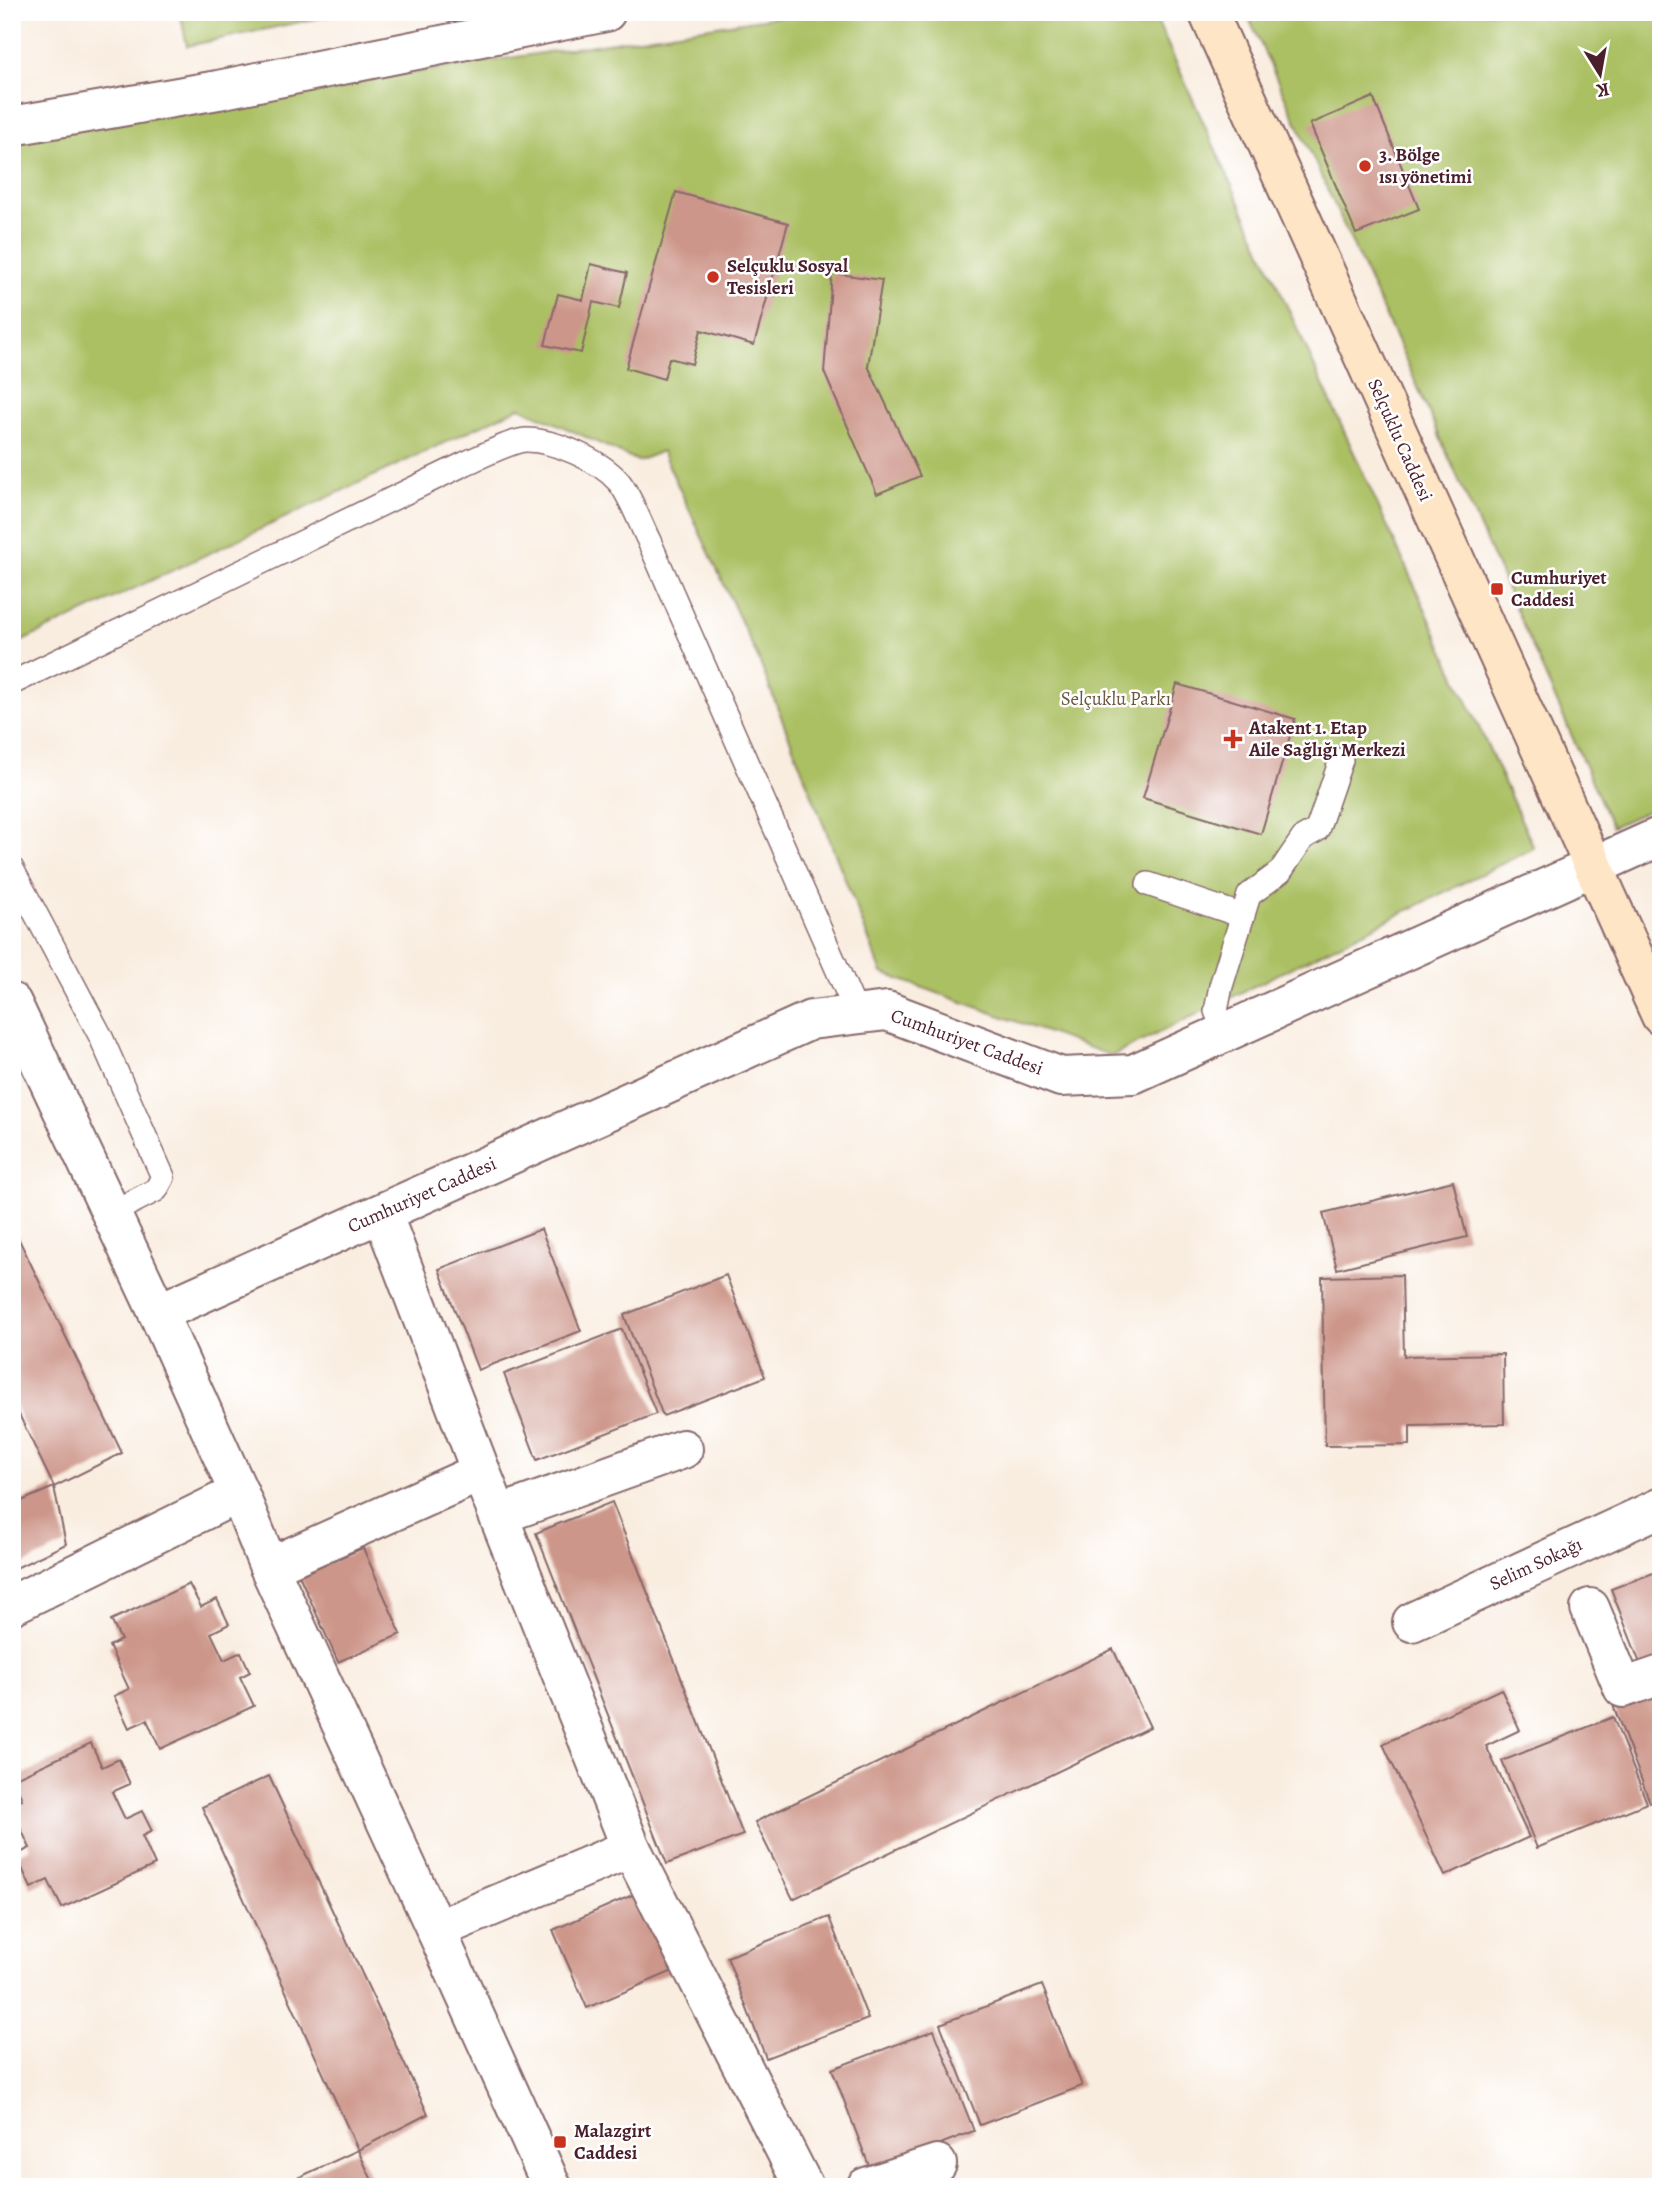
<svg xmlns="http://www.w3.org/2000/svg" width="1673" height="2199" viewBox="0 0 1673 2199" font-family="Alegreya,serif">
	<rect width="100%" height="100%" fill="#fff"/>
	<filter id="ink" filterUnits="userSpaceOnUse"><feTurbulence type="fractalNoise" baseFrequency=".0143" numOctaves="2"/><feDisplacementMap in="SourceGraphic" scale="14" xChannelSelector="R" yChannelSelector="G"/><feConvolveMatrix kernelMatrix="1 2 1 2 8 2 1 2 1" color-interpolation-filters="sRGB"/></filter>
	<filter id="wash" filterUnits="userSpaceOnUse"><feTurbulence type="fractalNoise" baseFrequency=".00686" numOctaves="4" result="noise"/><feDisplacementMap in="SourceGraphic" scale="28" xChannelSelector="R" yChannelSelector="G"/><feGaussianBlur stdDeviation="1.57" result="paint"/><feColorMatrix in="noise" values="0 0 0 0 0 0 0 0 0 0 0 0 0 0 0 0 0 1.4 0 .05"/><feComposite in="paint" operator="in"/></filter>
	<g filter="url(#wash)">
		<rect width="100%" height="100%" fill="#f9ede0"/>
		<g fill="#abc064" stroke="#7a7048" stroke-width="2">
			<polygon points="180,12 347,12 187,46"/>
			<polygon points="808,12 1153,12 1534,848 1112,1056 882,973 758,658 662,451 638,461 520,407 12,646 12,135"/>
			<polygon points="1246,12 1661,12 1661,805 1612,827 1408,365"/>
		</g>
		<g id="blocks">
			<g fill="#cd968a">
				<polygon points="1373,97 1419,209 1356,234 1310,124"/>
				<polygon points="676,192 788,223 754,345 701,330 692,364 669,358 664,379 626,368"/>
				<polygon points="591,264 627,273 619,308 593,302 581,353 545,345 558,294 583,300"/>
				<polygon points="832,273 882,280 868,366 920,476 877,494 824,372"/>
				<polygon points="1177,684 1295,719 1261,834 1143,798"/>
				<polygon points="1453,1181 1467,1237 1337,1269 1323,1213"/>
				<polygon points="12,1225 122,1453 54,1487 12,1400"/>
				<polygon points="541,1229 581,1331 478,1370 439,1269"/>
				<polygon points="726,1275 765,1377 663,1416 624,1315"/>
				<polygon points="1402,1275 1404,1356 1503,1354 1504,1424 1410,1426 1410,1445 1325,1446 1322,1277"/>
				<polygon points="622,1329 656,1414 537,1460 504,1374"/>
				<polygon points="54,1487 66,1544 12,1570 12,1505"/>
				<polygon points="612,1502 743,1835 667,1864 536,1533"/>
				<polygon points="363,1548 401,1634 338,1662 299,1575"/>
				<polygon points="1661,1570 1661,1669 1645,1676 1611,1589"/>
				<polygon points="189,1584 201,1607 217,1599 229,1624 211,1633 224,1660 241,1652 250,1672 240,1677 254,1706 160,1749 147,1720 129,1728 114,1696 129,1689 109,1646 121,1640 111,1620"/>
				<polygon points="1113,1649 1150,1727 793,1899 755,1822"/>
				<polygon points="1661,1681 1661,1798 1650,1802 1611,1700"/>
				<polygon points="1501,1689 1520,1730 1486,1746 1529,1837 1445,1876 1383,1744"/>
				<polygon points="1613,1717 1647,1803 1537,1848 1502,1761"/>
				<polygon points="91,1743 102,1767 119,1759 130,1784 112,1792 125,1819 142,1811 152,1831 142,1836 155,1865 62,1908 48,1880 31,1888 16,1855 30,1848 12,1810 12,1804 22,1799 13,1779"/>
				<polygon points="269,1776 428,2114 358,2150 202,1807"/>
				<polygon points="639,1892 673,1971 587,2008 553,1930"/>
				<polygon points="829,1917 868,2019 766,2058 727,1957"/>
				<polygon points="1042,1985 1082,2086 980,2125 940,2024"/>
				<polygon points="934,2030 974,2131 871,2171 832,2069"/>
				<polygon points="358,2150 375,2187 278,2187"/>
			</g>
		</g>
	</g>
	<g filter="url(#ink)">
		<use href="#blocks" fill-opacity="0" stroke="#87676a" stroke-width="2"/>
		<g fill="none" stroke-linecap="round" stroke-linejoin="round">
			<g stroke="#87676a" stroke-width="26">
				<g id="lane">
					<path d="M12,683L464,464C478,458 513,440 526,440C554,440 600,460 619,482C630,495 641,525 649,541L857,1014"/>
					<polyline points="12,869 100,1035 163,1177 156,1190 111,1213"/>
					<polyline points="1148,884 1243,916"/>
					<polyline points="1225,1033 1216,1011 1221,986 1249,895 1280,872 1303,838 1317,830 1341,760"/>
				</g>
			</g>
			<g stroke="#87676a" stroke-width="42">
				<g id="street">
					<polyline points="12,126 218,90 606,12"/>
					<polyline points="12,1003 158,1313 239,1493 269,1567 436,1930 552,2187"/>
					<polyline points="382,1213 481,1472 631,1848 804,2187"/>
					<polyline points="158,1313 811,1020 887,1011 1061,1077 1133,1074 1661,836"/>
					<polyline points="499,1515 683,1449"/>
					<polyline points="269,1567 481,1472"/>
					<polyline points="12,1605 239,1493"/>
					<polyline points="1590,1608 1623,1688 1661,1675"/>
					<polyline points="1412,1622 1661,1507"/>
					<polyline points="436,1930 631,1848"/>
					<polyline points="866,2187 937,2164"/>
				</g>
			</g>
			<g stroke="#87676a" stroke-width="42">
				<polyline id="secondary" points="1208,12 1661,1016"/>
			</g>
			<use href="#lane" stroke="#fff" stroke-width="23"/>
			<use href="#street" stroke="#fff" stroke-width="38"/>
			<use href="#secondary" stroke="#fde5c5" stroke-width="38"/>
		</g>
	</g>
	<g fill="#c8321e" stroke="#fff" stroke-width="2.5">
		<circle cx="1365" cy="166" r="7"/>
		<circle cx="713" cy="277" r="7"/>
		<rect x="1490" y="582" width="14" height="14" rx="3.5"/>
		<path d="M1229.5 728.5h7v7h7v7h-7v7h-7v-7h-7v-7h7z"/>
		<rect x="553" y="2135" width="14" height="14" rx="3.5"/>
	</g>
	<g text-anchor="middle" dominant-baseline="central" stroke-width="5" stroke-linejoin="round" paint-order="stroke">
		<g font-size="19" font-weight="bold" fill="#4a1f2b" stroke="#fff" text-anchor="start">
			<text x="1379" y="155">3. Bölge<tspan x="1379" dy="22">ısı yönetimi</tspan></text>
			<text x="727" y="266">Selçuklu Sosyal<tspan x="727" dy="22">Tesisleri</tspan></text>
			<text x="1511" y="578">Cumhuriyet<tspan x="1511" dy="22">Caddesi</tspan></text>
			<text x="1249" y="728">Atakent 1. Etap<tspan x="1249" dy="22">Aile Sağlığı Merkezi</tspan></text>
			<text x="574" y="2131">Malazgirt<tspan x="574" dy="22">Caddesi</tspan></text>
		</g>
		<g font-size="19" fill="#4a1f2b" stroke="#fff">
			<text transform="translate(1400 440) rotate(66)">Selçuklu Caddesi</text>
			<text transform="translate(967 1042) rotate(20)">Cumhuriyet Caddesi</text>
			<text transform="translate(422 1195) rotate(-24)">Cumhuriyet Caddesi</text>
			<text transform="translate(1536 1564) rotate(-25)">Selim Sokağı</text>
		</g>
		<g font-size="19" fill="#6c573f" stroke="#fff">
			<text x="1116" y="699">Selçuklu Parkı</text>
		</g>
	</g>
	<rect width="1673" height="2199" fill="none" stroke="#fff" stroke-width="42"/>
	<g transform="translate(1600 74) rotate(169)" stroke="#ffffff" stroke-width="5" paint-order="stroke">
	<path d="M0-5L12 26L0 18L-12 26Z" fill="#4a1f2b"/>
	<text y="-10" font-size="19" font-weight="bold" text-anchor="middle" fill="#4a1f2b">K</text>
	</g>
</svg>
